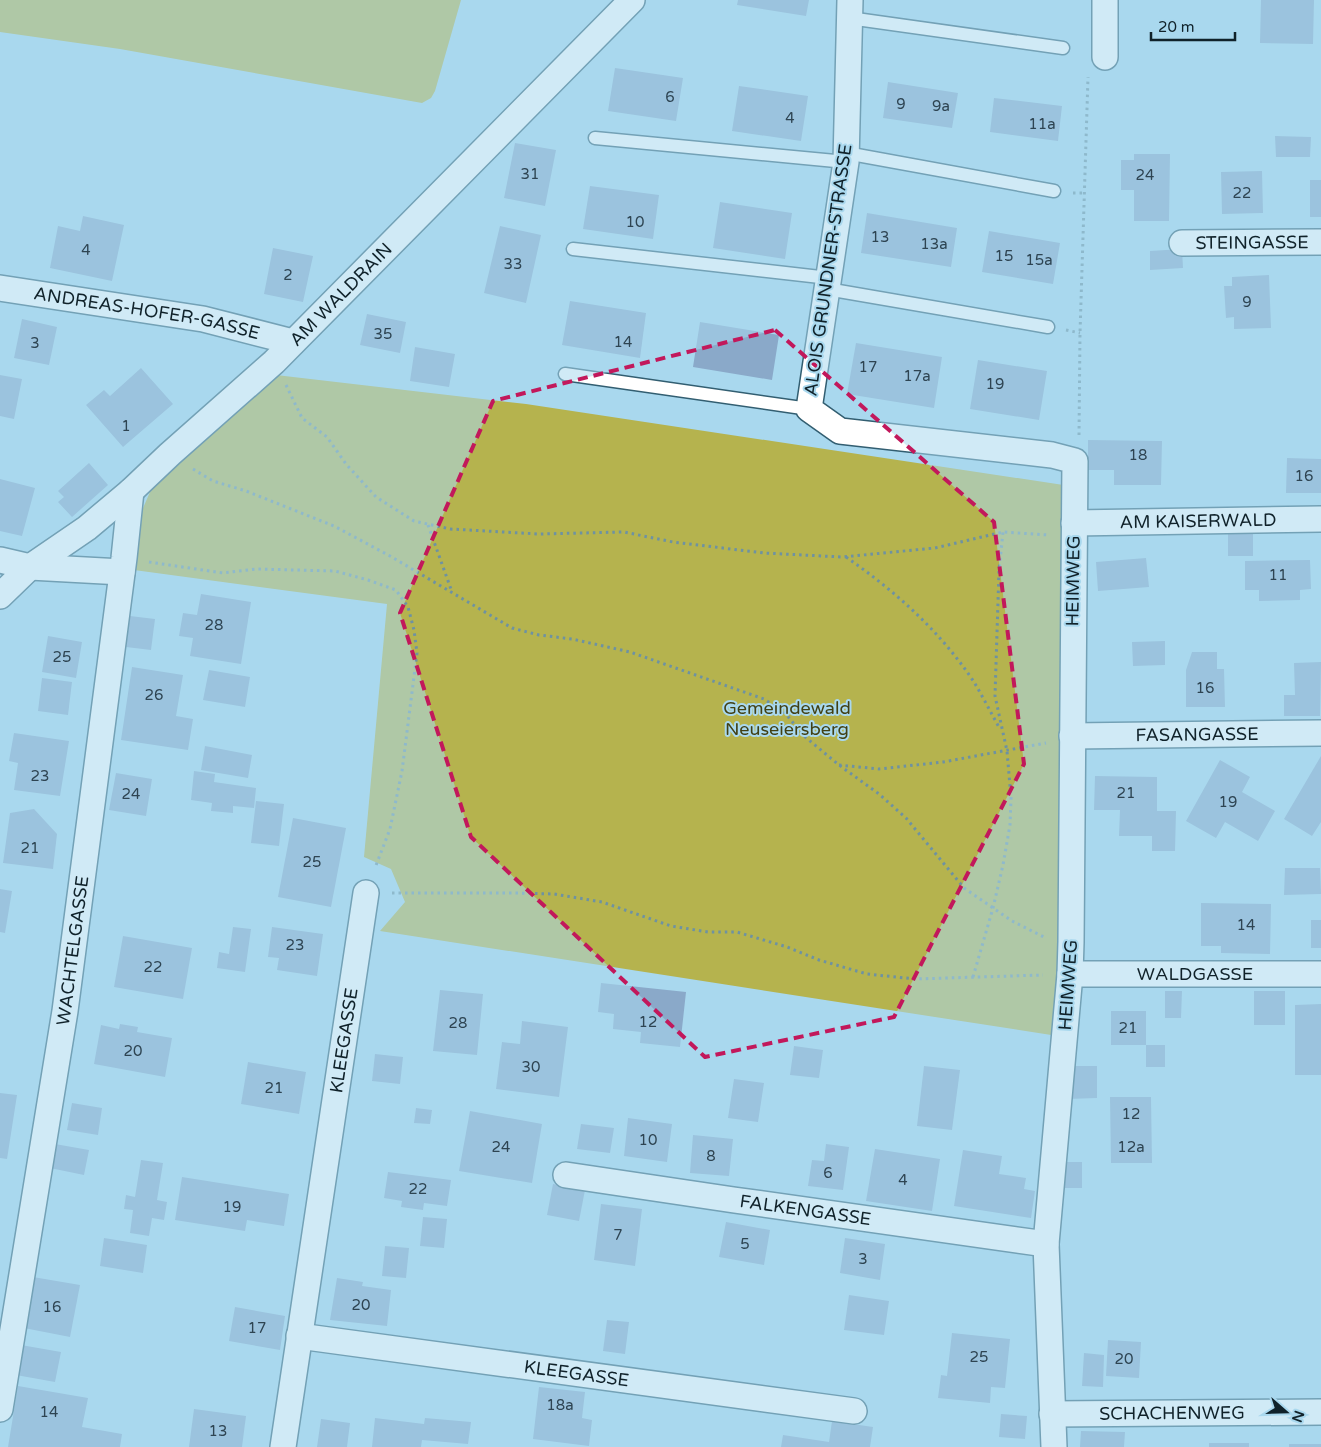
<svg xmlns="http://www.w3.org/2000/svg" width="1321" height="1447" viewBox="0 0 1321 1447" font-family="'Varela Round',sans-serif">
	<rect width="100%" height="100%" fill="#a9d8ee"/>
	<g fill="#b5b34e">
		<polygon points="0,0 461,0 435,91 431,98 422,103 120,49 0,32"/>
		<polygon points="276,375 526,404 1070,486 1064,1037 380,931 405,902 391,869 364,857 387,604 134,570 137,522 153,485"/>
	</g>
	<g fill="#8aa9c9">
		<polygon points="738,0 809,0 806,16 737,5"/>
		<polygon points="1261,0 1314,0 1313,44 1260,43"/>
		<polygon points="615,68 683,78 676,121 608,111"/>
		<polygon points="888,82 958,93 952,128 883,118"/>
		<polygon points="739,86 808,96 801,141 732,131"/>
		<polygon points="994,98 1062,106 1058,141 990,132"/>
		<polygon points="1275,136 1311,137 1310,157 1276,157"/>
		<polygon points="515,143 556,150 545,206 504,198"/>
		<polygon points="1134,154 1170,154 1169,221 1134,221 1134,190 1121,190 1121,160 1134,160"/>
		<polygon points="1262,171 1263,213 1222,214 1221,172"/>
		<rect x="1310" y="180" width="11" height="37"/>
		<polygon points="590,186 659,195 653,239 583,229"/>
		<polygon points="720,202 792,213 785,259 713,248"/>
		<polygon points="867,213 957,228 951,267 861,253"/>
		<polygon points="83,216 124,225 112,281 50,268 58,226 80,231"/>
		<polygon points="500,226 541,235 526,303 484,293"/>
		<polygon points="989,231 1060,243 1053,284 982,272"/>
		<polygon points="273,248 313,256 303,302 264,294"/>
		<polygon points="1182,249 1183,268 1150,270 1150,251"/>
		<polygon points="1269,275 1271,328 1234,329 1234,317 1226,318 1224,286 1232,286 1232,277"/>
		<polygon points="570,301 646,313 640,358 562,345"/>
		<polygon points="367,314 406,322 400,353 360,345"/>
		<polygon points="22,319 57,327 49,365 14,358"/>
		<polygon points="700,322 779,335 772,380 693,367"/>
		<polygon points="856,343 942,357 934,408 847,394"/>
		<polygon points="415,347 455,354 449,387 410,381"/>
		<polygon points="978,360 1047,371 1039,420 970,409"/>
		<polygon points="141,368 173,404 123,447 86,405 104,390 110,396"/>
		<polygon points="0,375 22,379 14,419 0,416"/>
		<polygon points="1088,440 1162,441 1161,485 1114,485 1114,470 1088,470"/>
		<polygon points="1287,458 1321,459 1321,493 1286,493"/>
		<polygon points="89,463 108,485 72,517 58,502 64,497 58,491"/>
		<polygon points="0,479 35,488 22,536 0,531"/>
		<rect x="1228" y="531" width="25" height="25"/>
		<polygon points="1146,558 1149,587 1098,591 1096,562"/>
		<polygon points="1310,560 1311,589 1300,590 1300,600 1259,601 1259,590 1245,590 1245,561"/>
		<polygon points="201,594 251,602 241,664 190,656 193,638 179,636 183,613 197,615"/>
		<polygon points="130,616 155,619 151,650 126,647"/>
		<polygon points="48,636 82,642 76,678 42,672"/>
		<polygon points="1165,641 1165,665 1133,666 1132,642"/>
		<polygon points="1192,652 1217,652 1217,669 1224,669 1225,707 1186,707 1186,670"/>
		<polygon points="1321,662 1320,716 1284,716 1284,695 1295,695 1294,663"/>
		<polygon points="132,667 183,675 176,716 193,719 188,750 121,740"/>
		<polygon points="209,670 250,677 245,707 203,700"/>
		<polygon points="42,678 72,682 68,715 38,711"/>
		<polygon points="14,733 69,741 60,796 14,790 18,763 9,761"/>
		<polygon points="205,746 252,755 248,778 201,770"/>
		<polygon points="1321,756 1321,822 1312,836 1284,819"/>
		<polygon points="1220,760 1250,777 1242,792 1275,811 1258,841 1225,822 1216,838 1186,821"/>
		<polygon points="194,771 215,774 214,782 256,788 254,808 233,806 233,813 211,811 212,803 191,800"/>
		<polygon points="116,773 152,779 146,816 109,810"/>
		<polygon points="1095,776 1157,777 1157,811 1176,811 1175,851 1152,851 1152,836 1119,836 1120,810 1094,810"/>
		<polygon points="256,801 284,804 279,846 251,843"/>
		<polygon points="34,809 57,834 53,869 3,863 10,813"/>
		<polygon points="293,818 346,828 331,907 278,897"/>
		<polygon points="1285,868 1320,868 1321,894 1284,895"/>
		<polygon points="0,889 12,891 5,933 0,932"/>
		<polygon points="1201,903 1271,904 1270,954 1221,953 1221,946 1201,946"/>
		<rect x="1311" y="920" width="10" height="28"/>
		<polygon points="233,927 251,929 245,972 217,968 219,952 229,954"/>
		<polygon points="272,927 323,934 317,976 277,970 279,958 268,957"/>
		<polygon points="123,936 192,948 183,999 114,987"/>
		<polygon points="601,983 686,992 680,1047 640,1043 641,1032 613,1029 614,1014 598,1012"/>
		<polygon points="440,990 483,994 477,1055 433,1051"/>
		<polygon points="1165,991 1182,991 1181,1018 1165,1018"/>
		<rect x="1254" y="991" width="31" height="34"/>
		<polygon points="1321,1004 1321,1075 1295,1075 1295,1005"/>
		<rect x="1111" y="1011" width="35" height="34"/>
		<polygon points="522,1021 568,1027 559,1097 496,1089 502,1042 520,1044"/>
		<polygon points="120,1024 138,1027 137,1032 172,1038 165,1077 94,1064 101,1025 119,1029"/>
		<rect x="1146" y="1045" width="19" height="22"/>
		<polygon points="794,1046 823,1050 819,1078 790,1075"/>
		<polygon points="375,1054 403,1057 400,1084 372,1081"/>
		<polygon points="248,1062 306,1072 299,1114 241,1104"/>
		<polygon points="924,1066 960,1070 952,1130 917,1126"/>
		<polygon points="1072,1066 1097,1066 1097,1098 1068,1099"/>
		<polygon points="734,1079 764,1083 758,1122 728,1118"/>
		<polygon points="0,1093 17,1095 7,1159 0,1158"/>
		<polygon points="1110,1097 1151,1097 1152,1163 1111,1163"/>
		<polygon points="72,1103 102,1108 98,1135 67,1130"/>
		<polygon points="416,1108 432,1110 430,1124 414,1123"/>
		<polygon points="470,1111 542,1124 532,1183 459,1171"/>
		<polygon points="628,1118 672,1124 667,1162 624,1156"/>
		<polygon points="581,1124 614,1128 610,1153 577,1149"/>
		<polygon points="693,1135 733,1139 729,1176 690,1173"/>
		<polygon points="55,1144 89,1150 84,1175 50,1168"/>
		<polygon points="826,1144 849,1147 843,1190 808,1186 812,1160 824,1161"/>
		<polygon points="875,1149 940,1159 932,1211 866,1201"/>
		<polygon points="963,1150 1002,1156 999,1174 1026,1178 1024,1189 1035,1191 1031,1218 954,1206"/>
		<polygon points="141,1160 163,1163 157,1200 167,1202 164,1220 152,1218 149,1236 130,1233 133,1210 124,1209 126,1195 135,1197"/>
		<polygon points="1061,1162 1082,1162 1082,1188 1060,1188"/>
		<polygon points="388,1172 451,1180 447,1206 424,1203 423,1210 401,1207 402,1201 384,1198"/>
		<polygon points="182,1177 289,1194 284,1226 247,1220 245,1231 175,1220"/>
		<polygon points="553,1184 585,1190 579,1221 547,1215"/>
		<polygon points="601,1204 642,1209 635,1266 594,1260"/>
		<polygon points="423,1217 447,1219 444,1248 420,1246"/>
		<polygon points="726,1222 770,1230 764,1265 719,1257"/>
		<polygon points="104,1238 147,1245 143,1273 100,1266"/>
		<polygon points="845,1238 885,1244 880,1280 840,1273"/>
		<polygon points="385,1246 409,1248 406,1278 382,1276"/>
		<polygon points="33,1277 80,1285 70,1337 24,1328"/>
		<polygon points="337,1278 363,1282 362,1286 391,1290 387,1326 330,1320"/>
		<polygon points="849,1295 889,1301 884,1335 844,1330"/>
		<polygon points="235,1307 285,1316 280,1350 229,1341"/>
		<polygon points="607,1320 629,1322 625,1354 603,1351"/>
		<polygon points="952,1333 1010,1339 1005,1388 991,1387 990,1403 938,1398 941,1375 947,1376"/>
		<polygon points="1108,1340 1141,1342 1139,1378 1106,1376"/>
		<polygon points="21,1345 61,1352 55,1382 16,1375"/>
		<polygon points="1084,1353 1104,1355 1103,1387 1082,1386"/>
		<polygon points="18,1386 88,1398 82,1427 122,1434 120,1447 8,1447"/>
		<polygon points="539,1387 585,1392 582,1418 592,1420 589,1446 533,1439"/>
		<polygon points="194,1409 246,1416 242,1447 189,1447"/>
		<polygon points="1001,1414 1027,1416 1025,1439 999,1437"/>
		<polygon points="375,1418 424,1424 425,1418 471,1422 468,1444 422,1440 421,1447 372,1447"/>
		<polygon points="321,1419 350,1423 347,1447 317,1447"/>
		<polygon points="832,1421 873,1427 870,1447 781,1447 783,1435 829,1442"/>
		<polygon points="1081,1431 1125,1432 1124,1447 1080,1447"/>
		<rect x="1209" y="1443" width="40" height="4"/>
		<rect x="1289" y="1444" width="32" height="3"/>
	</g>
	<g fill="none" stroke-linecap="round" stroke-linejoin="round">
		<g stroke="#325e71" stroke-width="15">
			<g id="service">
				<polyline points="849,18 1063,48"/>
				<polyline points="595,138 846,162"/>
				<polyline points="846,153 1054,191"/>
				<polyline points="573,249 829,278"/>
				<polyline points="827,289 1048,327"/>
				<polyline points="565,374 809,409"/>
			</g>
		</g>
		<g stroke="#325e71" stroke-width="28">
			<g id="minor">
				<polyline points="850,0 846,162 809,409 840,431 1052,455 1075,461 1071,942 1070,974 1046,1244 1054,1447"/>
				<polyline points="1105,57 1105,0"/>
				<path id="s1" d="M1182,243L1321,242"/>
				<path id="s2" d="M0,288L203,319L293,342"/>
				<path id="s3" d="M1074,523L1321,519"/>
				<polyline points="0,560 30,567 122,572"/>
				<path id="s4" d="M0,596L30,567L87,528L131,491L170,454L274,362L632,0"/>
				<path id="s5" d="M1072,736L1321,733"/>
				<path id="s6" d="M1070,974H1321"/>
				<path id="s7" d="M566,1175L734,1200L1046,1244"/>
				<path id="s8" d="M299,1336L854,1411"/>
				<path id="s9" d="M0,1409L65,1011L124,558L131,491"/>
				<path id="s10" d="M1052,1414L1321,1412"/>
				<path id="s11" d="M283,1447L366,893"/>
			</g>
		</g>
		<g stroke="#6e92a2" stroke-width="3" stroke-dasharray="2.5 4" stroke-linecap="butt">
			<polyline points="1073,193 1085,193"/>
			<polyline points="1066,330 1080,333"/>
			<polyline points="286,385 302,418 327,437 346,464 376,497 414,521 450,529 539,534 624,532 673,542 764,553 842,557 935,548 1003,532 1049,535"/>
			<polyline points="1079,435 1080,333 1088,77"/>
			<polyline points="193,469 213,481 246,491 334,526 390,556 512,628 539,635 572,639 630,652 764,699 785,713 804,736 839,765 879,794 906,818 964,888 1012,921 1044,937"/>
			<polyline points="428,525 452,592"/>
			<path d="M846,557C895,591 940,631 974,682C983,697 991,713 1000,729"/>
			<polyline points="149,562 223,573 256,569 335,571 368,580 396,590 408,607 414,630 417,653 402,771 390,829 375,868"/>
			<polyline points="839,765 879,769 943,762 1046,743"/>
			<polyline points="392,893 517,893 554,894 602,902 671,926 708,932 737,932 787,947 819,960 867,974 915,979 1043,975"/>
			<polyline points="973,977 993,908 1003,865 1010,825 1011,798 1007,751 995,696 999,570 1003,532"/>
		</g>
		<use href="#service" stroke="#fff" stroke-width="12"/>
		<use href="#minor" stroke="#fff" stroke-width="25"/>
	</g>
	<path d="M0 0H1321V1447H0ZM775,330L994,522L1024,764L894,1017L705,1057L471,837L400,613L493,401Z" fill="#a9d8ee" fill-opacity=".55" fill-rule="evenodd"/>
	<path fill="none" stroke="#c2185b" stroke-width="4" stroke-dasharray="10 6" stroke-linejoin="round" d="M775,330L994,522L1024,764L894,1017L705,1057L471,837L400,613L493,401Z"/>
	<g text-anchor="middle" dominant-baseline="central" stroke-width="4" stroke-linejoin="round" paint-order="stroke">
		<g font-size="15" fill="#2e4452">
			<text x="670" y="97">6</text>
			<text x="901" y="104">9</text>
			<text x="941" y="106">9a</text>
			<text x="790" y="118">4</text>
			<text x="1042" y="124">11a</text>
			<text x="530" y="174">31</text>
			<text x="1145" y="175">24</text>
			<text x="1242" y="193">22</text>
			<text x="635" y="222">10</text>
			<text x="880" y="237">13</text>
			<text x="934" y="244">13a</text>
			<text x="86" y="250">4</text>
			<text x="1004" y="256">15</text>
			<text x="1039" y="260">15a</text>
			<text x="513" y="264">33</text>
			<text x="288" y="275">2</text>
			<text x="1247" y="302">9</text>
			<text x="383" y="334">35</text>
			<text x="623" y="342">14</text>
			<text x="35" y="343">3</text>
			<text x="868" y="367">17</text>
			<text x="917" y="376">17a</text>
			<text x="995" y="384">19</text>
			<text x="126" y="426">1</text>
			<text x="1138" y="455">18</text>
			<text x="1304" y="476">16</text>
			<text x="1278" y="575">11</text>
			<text x="214" y="625">28</text>
			<text x="62" y="657">25</text>
			<text x="1205" y="688">16</text>
			<text x="154" y="695">26</text>
			<text x="40" y="776">23</text>
			<text x="1126" y="793">21</text>
			<text x="131" y="794">24</text>
			<text x="1228" y="802">19</text>
			<text x="30" y="848">21</text>
			<text x="312" y="862">25</text>
			<text x="1246" y="925">14</text>
			<text x="295" y="945">23</text>
			<text x="153" y="967">22</text>
			<text x="648" y="1022">12</text>
			<text x="458" y="1023">28</text>
			<text x="1128" y="1028">21</text>
			<text x="133" y="1051">20</text>
			<text x="531" y="1067">30</text>
			<text x="274" y="1088">21</text>
			<text x="1131" y="1114">12</text>
			<text x="648" y="1140">10</text>
			<text x="501" y="1147">24</text>
			<text x="1131" y="1147">12a</text>
			<text x="711" y="1156">8</text>
			<text x="828" y="1173">6</text>
			<text x="903" y="1180">4</text>
			<text x="418" y="1189">22</text>
			<text x="232" y="1207">19</text>
			<text x="618" y="1235">7</text>
			<text x="745" y="1244">5</text>
			<text x="863" y="1259">3</text>
			<text x="361" y="1305">20</text>
			<text x="52" y="1307">16</text>
			<text x="257" y="1328">17</text>
			<text x="979" y="1357">25</text>
			<text x="1124" y="1359">20</text>
			<text x="560" y="1405">18a</text>
			<text x="49" y="1412">14</text>
			<text x="218" y="1431">13</text>
		</g>
		<g font-size="18" fill="#10222a" stroke="#a9d8ee">
			<text stroke="none"><textPath href="#s1" startOffset="70">STEINGASSE</textPath></text>
			<text transform="translate(828 270) rotate(-82)">ALOIS GRUNDNER-STRASSE</text>
			<text stroke="none"><textPath href="#s4" startOffset="456">AM WALDRAIN</textPath></text>
			<text stroke="none"><textPath href="#s2" startOffset="149">ANDREAS-HOFER-GASSE</textPath></text>
			<text stroke="none"><textPath href="#s3" startOffset="124">AM KAISERWALD</textPath></text>
			<text transform="translate(1073 581) rotate(-89)">HEIMWEG</text>
			<text stroke="none"><textPath href="#s5" startOffset="125">FASANGASSE</textPath></text>
			<text stroke="none"><textPath href="#s9" startOffset="464">WACHTELGASSE</textPath></text>
			<text stroke="none"><textPath href="#s6" startOffset="125">WALDGASSE</textPath></text>
			<text transform="translate(1068 985) rotate(-86)">HEIMWEG</text>
			<text stroke="none"><textPath href="#s11" startOffset="411">KLEEGASSE</textPath></text>
			<text stroke="none"><textPath href="#s7" startOffset="242">FALKENGASSE</textPath></text>
			<text stroke="none"><textPath href="#s8" startOffset="280">KLEEGASSE</textPath></text>
			<text stroke="none"><textPath href="#s10" startOffset="120">SCHACHENWEG</textPath></text>
		</g>
		<g font-size="18" fill="#414014" stroke="#a9d8ee">
			<text x="787" y="708">Gemeindewald<tspan x="787" dy="21">Neuseiersberg</tspan></text>
		</g>
	</g>
	<g transform="translate(1286 1412) rotate(110)" stroke="#a9d8ee" stroke-width="4" paint-order="stroke">
	<path d="M0-4L9 19L0 12L-9 19Z" fill="#10222a"/>
	<text y="-8" font-size="14" font-weight="bold" text-anchor="middle" fill="#10222a">N</text>
	</g>
	<path d="M1151 32v8h84v-8" fill="none" stroke="#10222a" stroke-width="2.5"/>
	<text x="1158" y="32" font-size="15" fill="#10222a" stroke="#a9d8ee" stroke-width="4" paint-order="stroke">20 m</text>
</svg>
